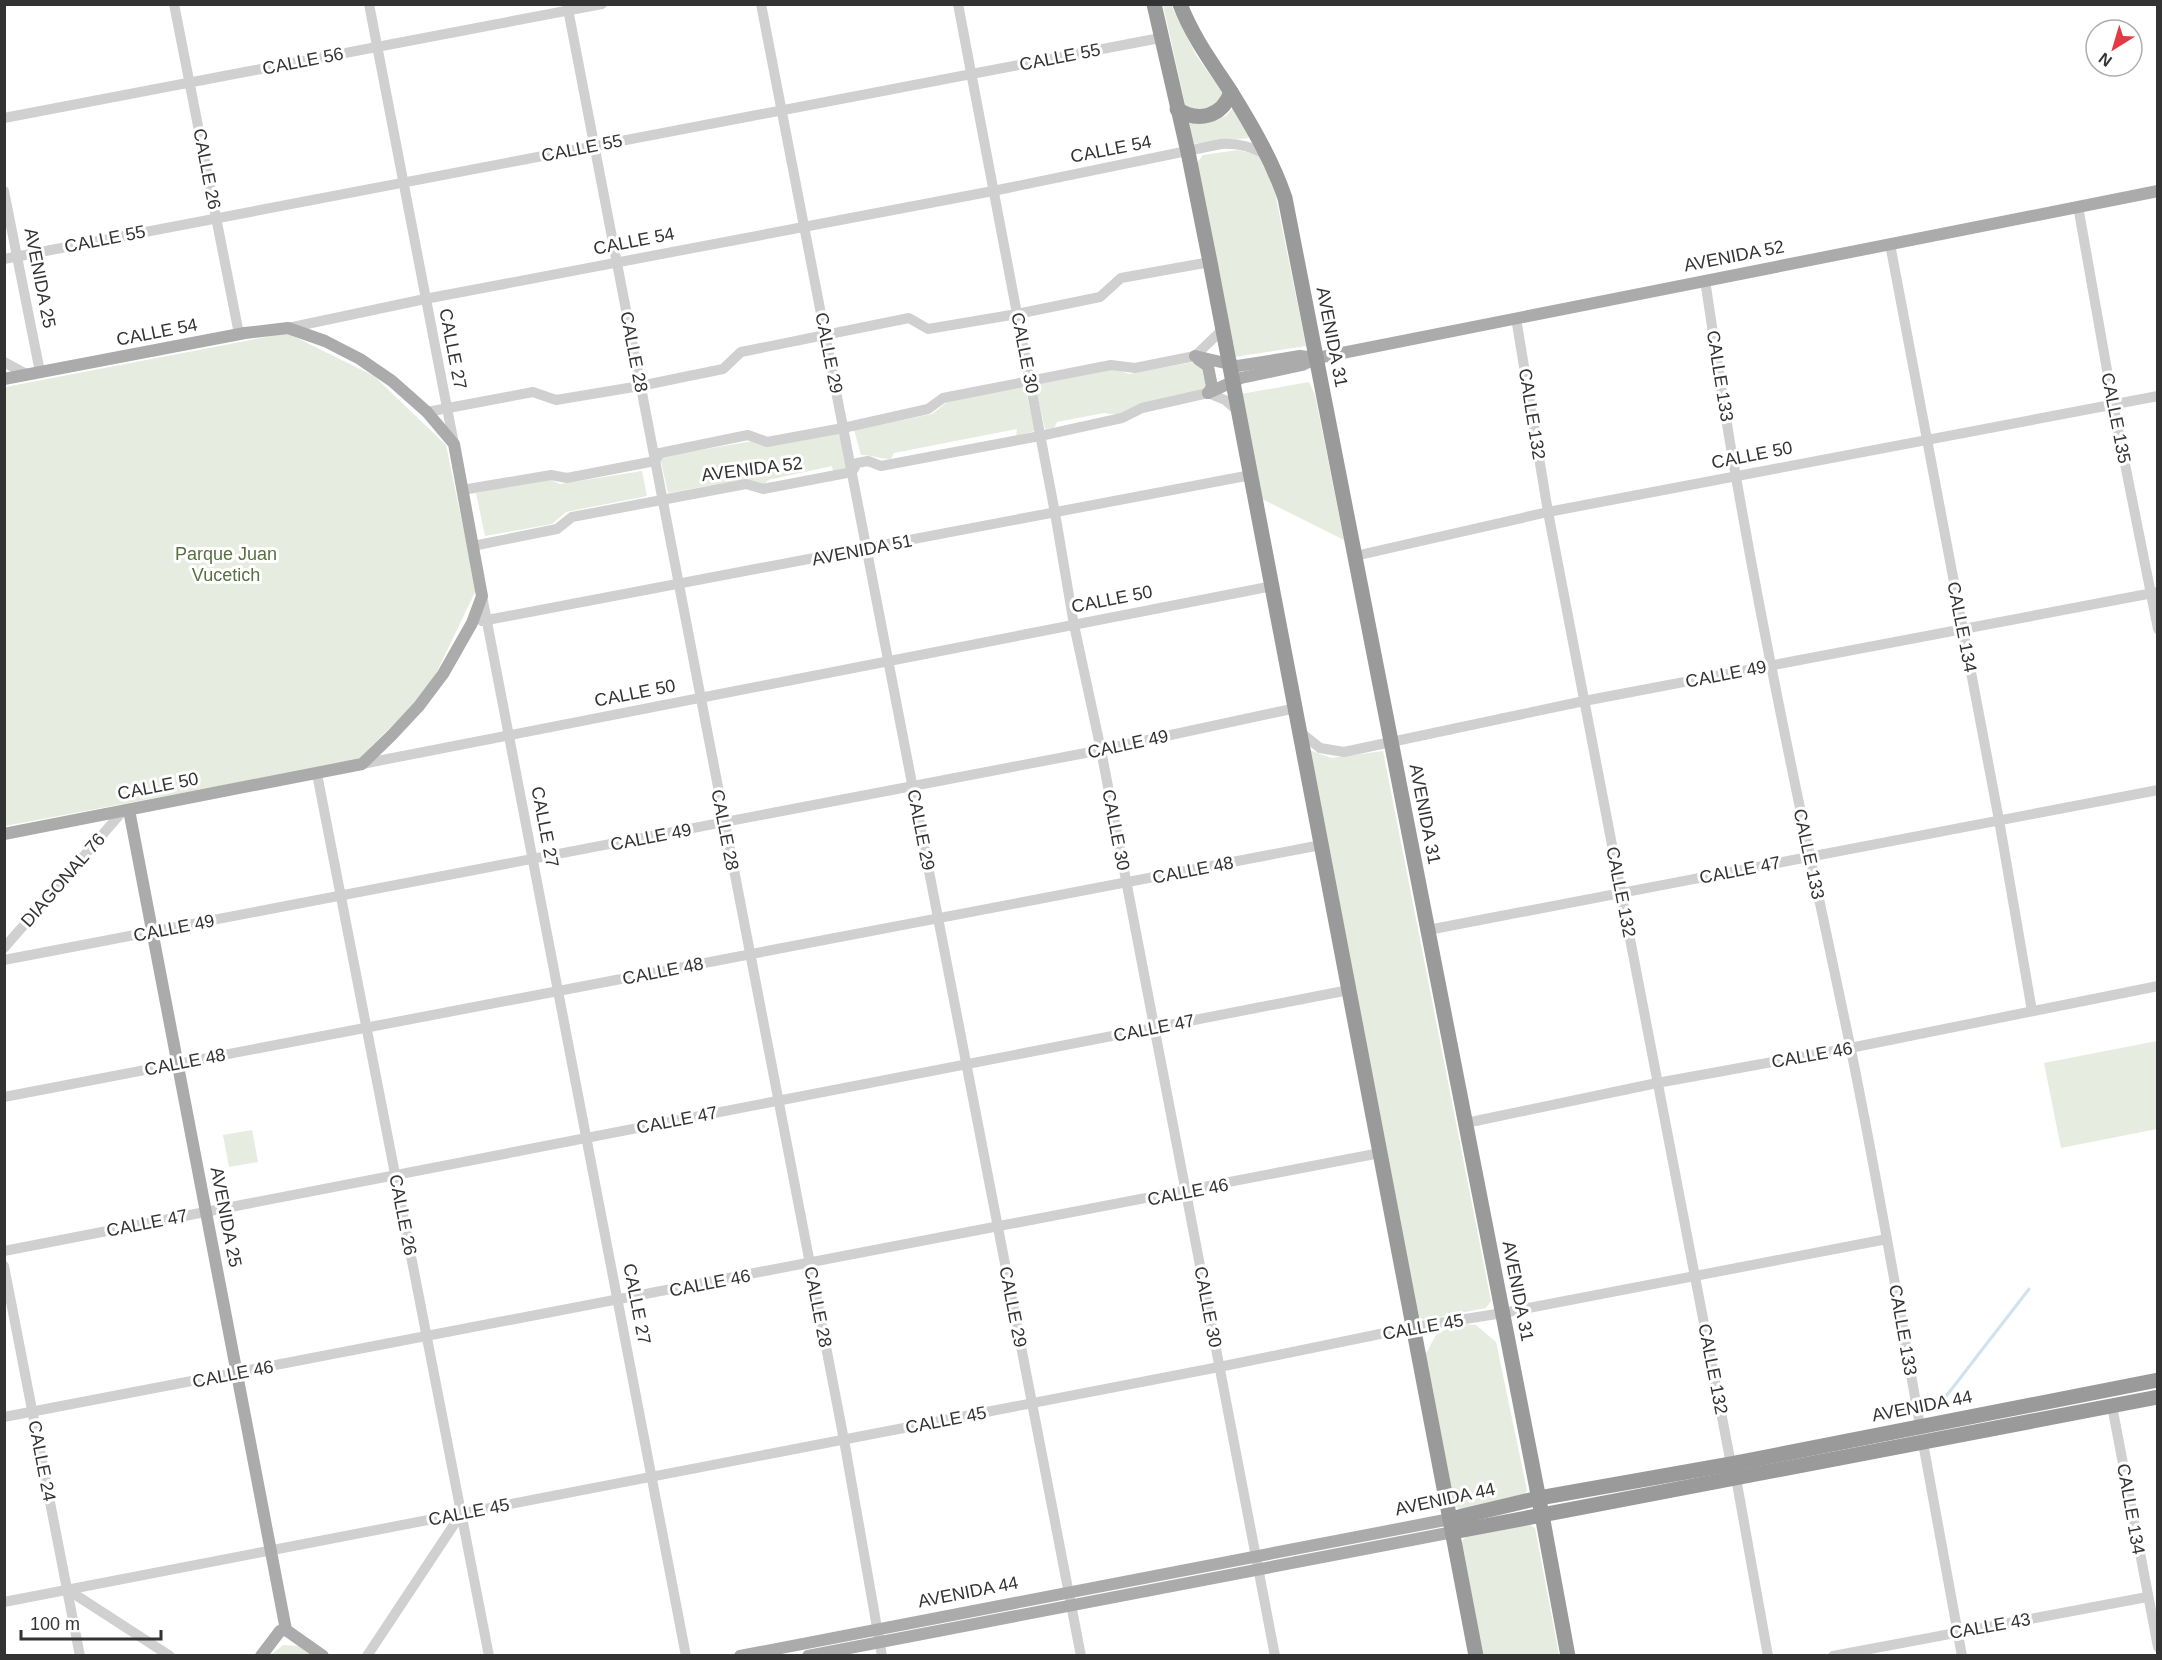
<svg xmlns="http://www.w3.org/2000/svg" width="2162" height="1660" viewBox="0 0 2162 1660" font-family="Arial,sans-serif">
	<rect width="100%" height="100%" fill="#fff"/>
	<g fill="#e6ecdf">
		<path d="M1163,5H1171L1196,55L1225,96C1215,108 1201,115 1186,108Z"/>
		<polygon points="1233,108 1245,124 1249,138 1192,144 1187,120 1194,123 1226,116"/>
		<polygon points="1237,150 1259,155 1273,183 1306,346 1234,357 1194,167 1203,155"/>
		<polygon points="287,333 374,376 446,445 476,590 429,688 358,760 5,826 5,387"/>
		<polygon points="1199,361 1203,367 1207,388 1120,415 1104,413 1057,422 1054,428 1045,429 1035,385 1115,369 1129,374"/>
		<polygon points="1309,382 1315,395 1344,540 1260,498 1241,394"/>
		<path d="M1025,387L1035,431L1016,436L1017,429L894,453L891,459C880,459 872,455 861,455L854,430L932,414L947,402Z"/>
		<polygon points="841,433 849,467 833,471 832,466 768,480 765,484 753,484 742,480 668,493 660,457 753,441"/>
		<polygon points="642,471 647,496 566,512 552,524 485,536 476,493 546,478 560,484"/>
		<polygon points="1307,749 1331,758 1383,751 1491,1301 1486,1308 1424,1320 1417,1316"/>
		<polygon points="2157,1041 2157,1129 2061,1148 2044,1063"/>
		<polygon points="252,1130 258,1162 229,1167 223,1135"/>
		<polygon points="1462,1324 1476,1325 1496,1342 1527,1490 1523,1498 1460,1510 1454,1505 1423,1359 1437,1333"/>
		<polygon points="1529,1524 1535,1528 1559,1655 1482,1655 1460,1544 1467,1535"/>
		<polygon points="283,1645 300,1646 314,1656 270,1656"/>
	</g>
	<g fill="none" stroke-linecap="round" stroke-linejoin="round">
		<polyline stroke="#cfe2ee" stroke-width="3" points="1937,1408 2029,1289"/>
		<g stroke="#d0d0d0" stroke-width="10">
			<polyline points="174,4 239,334"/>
			<polyline points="369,4 454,444"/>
			<polyline points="567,4 844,1440 882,1656"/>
			<polyline points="761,4 1081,1656"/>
			<polyline points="958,4 1055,513 1074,625 1101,750 1275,1656"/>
			<polyline points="4,118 602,4"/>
			<polyline points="4,191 40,372"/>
			<polyline points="2078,206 2113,404 2158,629"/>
			<polyline points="1890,244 1999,820 2032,1011"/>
			<polyline points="4,259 1160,38"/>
			<path d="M1705,280C1715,345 1724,411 1736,477C1769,667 1810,856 1850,1045C1876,1172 1898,1299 1920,1426"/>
			<polyline points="1516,318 1548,512 1731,1464"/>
			<path d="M288,328L425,299L993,191L1221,144C1240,143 1252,147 1268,156"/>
			<polyline points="4,362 28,375"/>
			<polyline points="427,412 533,392 556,400 640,386 723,369 741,352 909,318 928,329 1017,314 1100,297 1121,278 1210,262"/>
			<polyline points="462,490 551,475 567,478 655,461 660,453 748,435 767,442 843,428 928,409 943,398 1111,365 1135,368 1195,356 1223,329"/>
			<polyline points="473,546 557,529 572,517 746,484 763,489 852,472 857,463 868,461 881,466 1040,436 1122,418 1142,408 1208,393 1225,400 1238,411"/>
			<polyline points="1355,556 1548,512 2158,396"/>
			<polyline points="482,596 686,1656"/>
			<polyline points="482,621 1251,475"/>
			<polyline points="1300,732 1320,748 1344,752 1584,701 2158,592"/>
			<polyline points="362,764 1273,586"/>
			<polyline points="317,774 489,1656"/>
			<polyline points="1428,930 2158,790"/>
			<polyline points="4,948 122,812"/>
			<polyline points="4,960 1101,750 1296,708"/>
			<polyline points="4,1097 1321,845"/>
			<polyline points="1466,1123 1657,1083 1850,1048 2158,986"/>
			<polyline points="4,1251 1349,990"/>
			<polyline points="4,1266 80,1656"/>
			<polyline points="2112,1406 2158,1647"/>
			<polyline points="4,1417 1380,1153"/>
			<polyline points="1923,1443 1962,1656"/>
			<polyline points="1736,1478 1768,1656"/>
			<polyline points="68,1590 170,1656"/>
			<polyline points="4,1602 1219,1367 1414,1327 1503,1313 1887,1239"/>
			<polyline points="367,1656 461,1514"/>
			<polyline points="1833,1656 2147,1597"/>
		</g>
		<g stroke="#ababab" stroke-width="12">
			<polyline points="1195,356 1238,366 1300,356 1317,358"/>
			<polyline points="1198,359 1208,366 1212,387 1208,393"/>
			<polyline points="4,379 245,333 288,328 325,341 360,359 392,381 427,412 454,444 482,596 472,623 443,674 419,706 391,736 362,764 4,834"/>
			<polyline points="1208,393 1241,378 1302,365 1317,358 2158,191"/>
			<polyline points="129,810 286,1630"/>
			<polyline points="261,1656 280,1631 286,1630 323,1656"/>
			<polyline points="740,1656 1450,1519"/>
			<polyline points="808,1656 1453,1532"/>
		</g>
		<g stroke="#9a9a9a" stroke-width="15">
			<polyline points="1154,4 1188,152 1210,262 1476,1656"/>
			<path d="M1180,4C1192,36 1212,63 1231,92C1252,126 1272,160 1285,198L1542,1515L1568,1656"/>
			<path d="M1177,109C1198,123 1222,117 1231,92"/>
			<polyline points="1450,1519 1539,1498 1731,1464 2158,1380"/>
			<polyline points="1453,1532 2158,1397"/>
		</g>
	</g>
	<g text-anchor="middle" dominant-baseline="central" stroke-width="6" stroke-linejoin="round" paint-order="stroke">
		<g font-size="18" fill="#333" stroke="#fff">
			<text transform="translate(1060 57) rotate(-11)">CALLE 55</text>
			<text transform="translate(303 61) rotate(-11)">CALLE 56</text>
			<text transform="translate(582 148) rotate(-11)">CALLE 55</text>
			<text transform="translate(1111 149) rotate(-11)">CALLE 54</text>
			<text transform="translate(207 169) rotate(79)">CALLE 26</text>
			<text transform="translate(105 239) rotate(-11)">CALLE 55</text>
			<text transform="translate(634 241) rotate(-11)">CALLE 54</text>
			<text transform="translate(1734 256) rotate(-11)">AVENIDA 52</text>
			<text transform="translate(40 278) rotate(79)">AVENIDA 25</text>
			<text transform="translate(157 332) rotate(-11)">CALLE 54</text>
			<text transform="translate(1332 337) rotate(79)">AVENIDA 31</text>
			<text transform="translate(453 349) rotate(79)">CALLE 27</text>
			<text transform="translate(634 352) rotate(79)">CALLE 28</text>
			<text transform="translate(829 353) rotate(79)">CALLE 29</text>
			<text transform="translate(1025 353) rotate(79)">CALLE 30</text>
			<text transform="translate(1720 376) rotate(81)">CALLE 133</text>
			<text transform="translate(1532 414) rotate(81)">CALLE 132</text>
			<text transform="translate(2116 418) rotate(79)">CALLE 135</text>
			<text transform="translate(1752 455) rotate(-11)">CALLE 50</text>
			<text transform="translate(752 469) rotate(-7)">AVENIDA 52</text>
			<text transform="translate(862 550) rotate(-11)">AVENIDA 51</text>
			<text transform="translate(1112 599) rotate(-11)">CALLE 50</text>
			<text transform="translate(1962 627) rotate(79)">CALLE 134</text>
			<text transform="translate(1726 674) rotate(-11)">CALLE 49</text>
			<text transform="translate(635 693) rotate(-11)">CALLE 50</text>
			<text transform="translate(1128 744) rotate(-12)">CALLE 49</text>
			<text transform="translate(158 786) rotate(-11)">CALLE 50</text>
			<text transform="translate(1425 814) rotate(79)">AVENIDA 31</text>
			<text transform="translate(545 827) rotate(79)">CALLE 27</text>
			<text transform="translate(725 830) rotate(79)">CALLE 28</text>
			<text transform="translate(921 830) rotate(79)">CALLE 29</text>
			<text transform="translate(1116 830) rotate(79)">CALLE 30</text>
			<text transform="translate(651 837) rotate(-11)">CALLE 49</text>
			<text transform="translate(1809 854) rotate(78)">CALLE 133</text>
			<text transform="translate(1193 870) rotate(-11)">CALLE 48</text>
			<text transform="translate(1740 870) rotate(-11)">CALLE 47</text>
			<text transform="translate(63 880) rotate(-49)">DIAGONAL 76</text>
			<text transform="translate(1621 892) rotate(79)">CALLE 132</text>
			<text transform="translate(174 928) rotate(-11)">CALLE 49</text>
			<text transform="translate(663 971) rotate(-11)">CALLE 48</text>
			<text transform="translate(1154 1028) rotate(-11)">CALLE 47</text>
			<text transform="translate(1812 1055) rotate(-10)">CALLE 46</text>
			<text transform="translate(185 1062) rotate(-11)">CALLE 48</text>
			<text transform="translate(677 1120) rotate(-11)">CALLE 47</text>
			<text transform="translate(1188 1192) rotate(-11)">CALLE 46</text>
			<text transform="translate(403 1215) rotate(79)">CALLE 26</text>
			<text transform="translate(226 1217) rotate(79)">AVENIDA 25</text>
			<text transform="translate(147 1223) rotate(-11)">CALLE 47</text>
			<text transform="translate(710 1283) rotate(-11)">CALLE 46</text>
			<text transform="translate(1518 1291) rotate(79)">AVENIDA 31</text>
			<text transform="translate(637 1304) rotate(79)">CALLE 27</text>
			<text transform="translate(818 1307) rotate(79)">CALLE 28</text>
			<text transform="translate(1013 1307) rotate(79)">CALLE 29</text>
			<text transform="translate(1208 1307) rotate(79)">CALLE 30</text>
			<text transform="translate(1423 1327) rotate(-10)">CALLE 45</text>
			<text transform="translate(1903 1330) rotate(80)">CALLE 133</text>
			<text transform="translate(1713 1369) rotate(79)">CALLE 132</text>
			<text transform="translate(233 1374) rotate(-11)">CALLE 46</text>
			<text transform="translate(1922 1406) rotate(-11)">AVENIDA 44</text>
			<text transform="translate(946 1420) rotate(-11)">CALLE 45</text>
			<text transform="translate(42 1461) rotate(79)">CALLE 24</text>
			<text transform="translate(1445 1499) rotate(-12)">AVENIDA 44</text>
			<text transform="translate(2131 1509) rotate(80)">CALLE 134</text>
			<text transform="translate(469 1512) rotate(-11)">CALLE 45</text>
			<text transform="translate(968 1592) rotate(-11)">AVENIDA 44</text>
			<text transform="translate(1990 1626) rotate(-10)">CALLE 43</text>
		</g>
		<g font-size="18" fill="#56703f" stroke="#fff">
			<text x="226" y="554">Parque Juan<tspan x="226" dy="21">Vucetich</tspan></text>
		</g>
	</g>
	<rect width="2162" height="1660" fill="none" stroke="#333333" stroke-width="12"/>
	<g transform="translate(2114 48) rotate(217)"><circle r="28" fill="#ffffff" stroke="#adadad" stroke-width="1.5"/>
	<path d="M0-4.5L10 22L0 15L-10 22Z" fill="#e63946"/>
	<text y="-9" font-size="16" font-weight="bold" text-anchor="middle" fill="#333333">N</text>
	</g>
	<path d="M21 1630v9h140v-9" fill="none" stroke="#333333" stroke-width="3"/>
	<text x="30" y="1630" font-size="18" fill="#333333" stroke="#ffffff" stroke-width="4.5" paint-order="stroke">100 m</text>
</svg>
